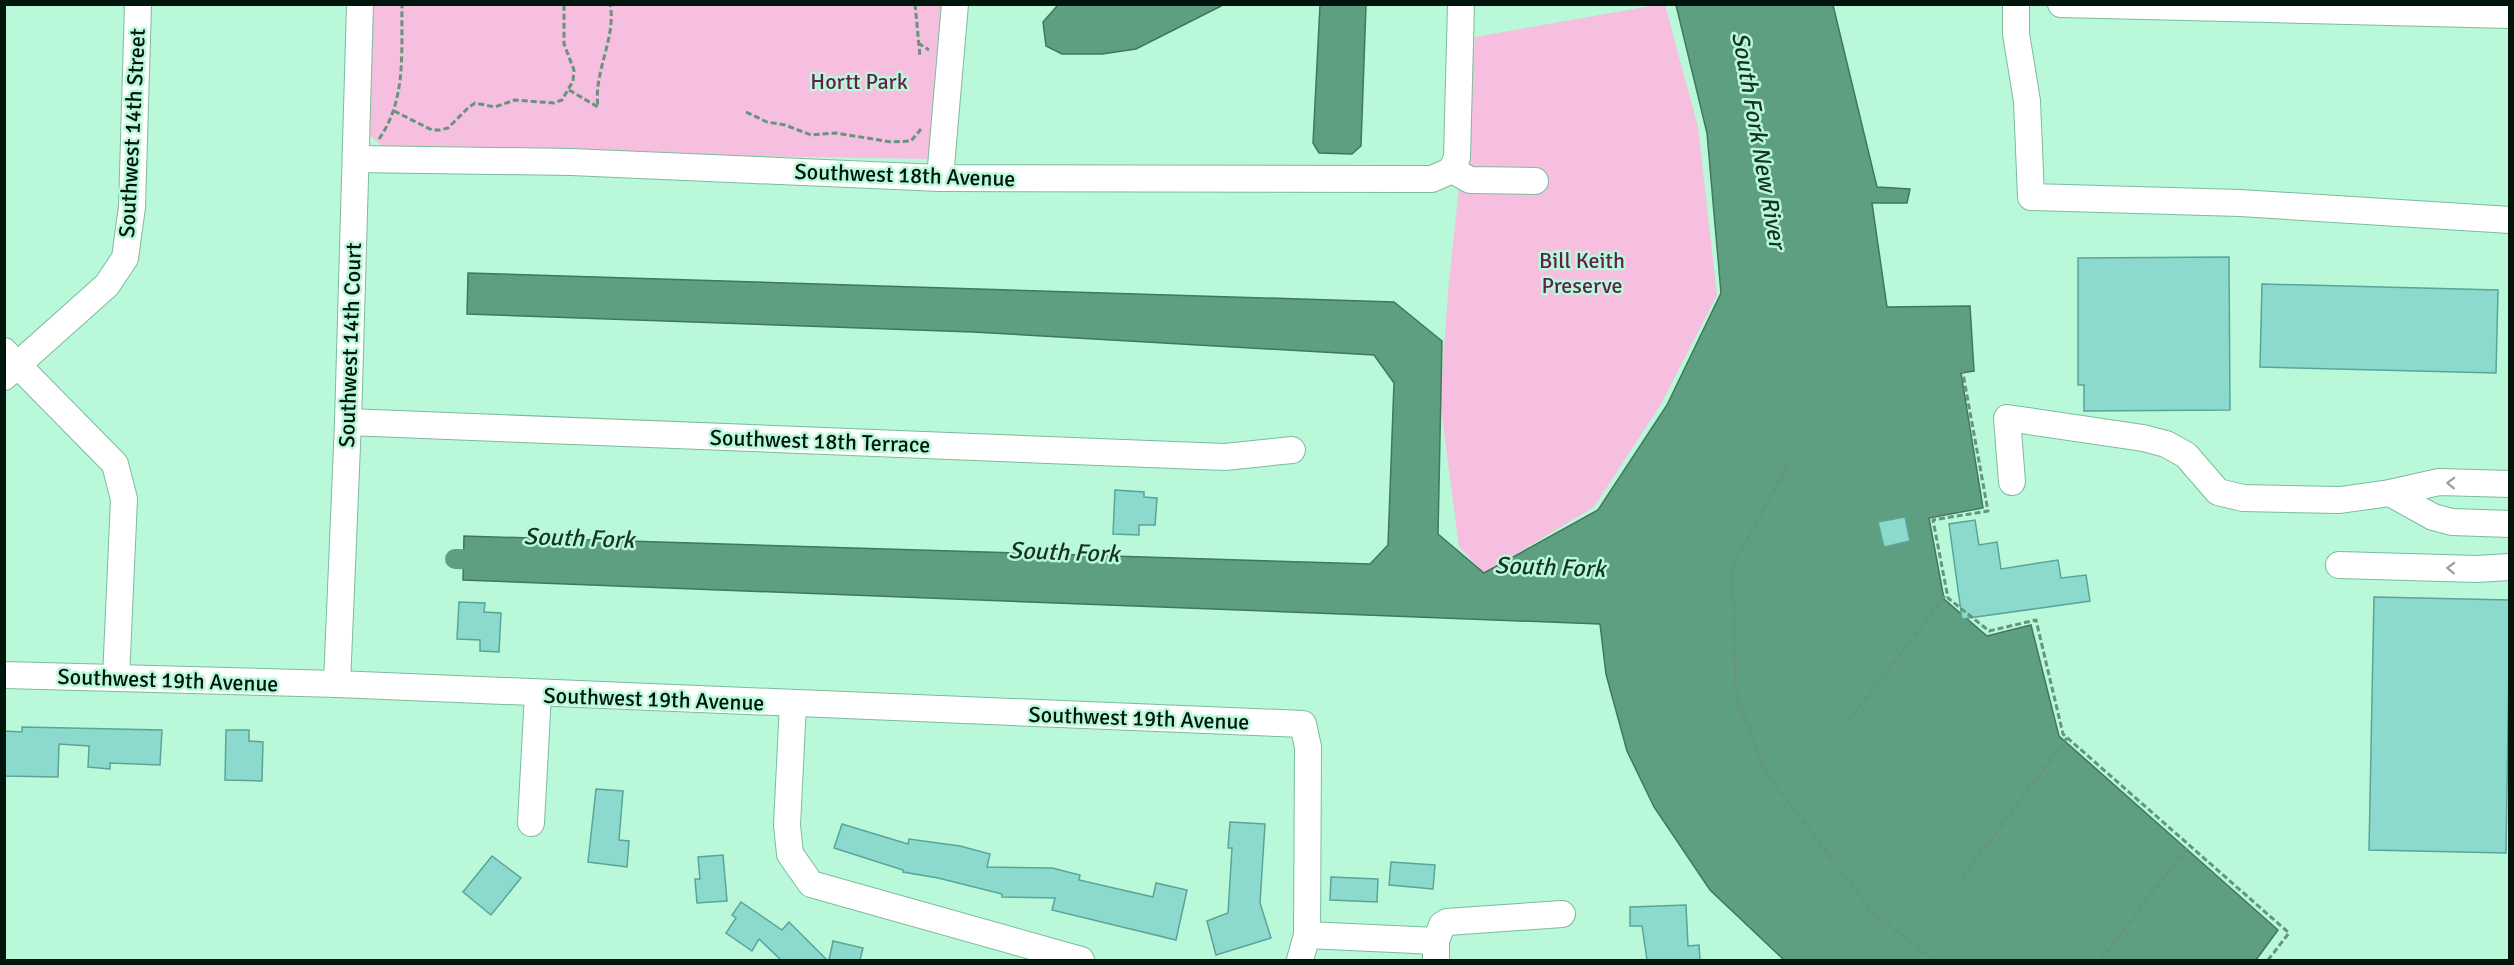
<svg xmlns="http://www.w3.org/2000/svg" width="2514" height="965" viewBox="0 0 2514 965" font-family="Signika,sans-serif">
	<rect width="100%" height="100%" fill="#b9f9d9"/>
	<g fill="#f6bedf">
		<polygon points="371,5 941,5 931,159 387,150 367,133"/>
		<polygon points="1656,5 1665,5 1698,127 1717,295 1661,404 1594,507 1484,573 1459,547 1440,401 1449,281 1475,37"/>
	</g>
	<g fill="#5f9f81" stroke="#42765e" stroke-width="1.5">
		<polygon points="1058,5 1058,4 1223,5 1136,49 1102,54 1062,54 1046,46 1043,22"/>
		<polygon points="1320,5 1366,5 1361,146 1352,154 1319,153 1313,143"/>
		<polygon points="1676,5 1833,5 1877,187 1910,189 1907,203 1872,203 1887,307 1970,306 1974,371 1961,373 1983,508 1929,518 1944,599 1987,636 2031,625 2059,736 2278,930 2256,960 1784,960 1710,890 1654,807 1627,751 1606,674 1600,624 463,580 464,536 1370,564 1388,545 1394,383 1374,355 973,332 467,314 468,273 1394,302 1442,341 1438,534 1484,573 1598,510 1667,405 1721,293 1707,133"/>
	</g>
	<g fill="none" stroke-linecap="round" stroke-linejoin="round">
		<polyline stroke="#5f9f81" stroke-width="20" points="455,559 489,560"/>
	</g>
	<g fill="#8bdacd" stroke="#5aa499" stroke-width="1.5">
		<polygon points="2229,257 2230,410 2084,411 2084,385 2078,385 2078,258"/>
		<polygon points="2262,284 2498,290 2496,373 2260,367"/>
		<polygon points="1115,490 1144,492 1144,497 1157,498 1155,525 1139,525 1139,535 1113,534"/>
		<polygon points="1905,517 1910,541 1884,547 1878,522"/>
		<polygon points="1975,520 1979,545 1997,542 2001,569 2058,560 2061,578 2086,575 2090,601 1962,619 1949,524"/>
		<polygon points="2374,597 2510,600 2506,853 2369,850"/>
		<polygon points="459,602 485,603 484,612 501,613 499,652 480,651 480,640 457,639"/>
		<polygon points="22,727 162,730 160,765 110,763 110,769 88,767 89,746 59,744 58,777 4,776 4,731 22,732"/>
		<polygon points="226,730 249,730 249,741 263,742 262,781 225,780"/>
		<polygon points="596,789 623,791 619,840 629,841 627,867 588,862"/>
		<polygon points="1230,822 1265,824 1260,903 1271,938 1216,955 1207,921 1228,913 1232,848 1228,848"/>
		<polygon points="842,824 908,844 909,839 960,846 990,854 987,867 1052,868 1080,875 1079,880 1153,897 1156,883 1187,890 1176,940 1052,910 1055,898 1002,897 1002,894 938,878 903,872 903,870 834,848"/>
		<polygon points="723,855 727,901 697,903 695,879 700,879 698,857"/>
		<polygon points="492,856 521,878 491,915 463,892"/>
		<polygon points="1391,862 1435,865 1433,889 1389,885"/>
		<polygon points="1331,877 1378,879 1377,902 1330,900"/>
		<polygon points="741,902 782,930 789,922 827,960 781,960 759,939 752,951 726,933 736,918 732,915"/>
		<polygon points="1686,905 1688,946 1699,945 1700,960 1647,960 1642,926 1630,926 1630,907"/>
		<polygon points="833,941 863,948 860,960 829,960"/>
	</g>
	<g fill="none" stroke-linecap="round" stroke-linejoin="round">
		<g stroke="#7dbb9d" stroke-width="28">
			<g id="minor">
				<polyline points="2016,4 2016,34 2027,101 2031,197 2240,203 2510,220"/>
				<polyline points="2061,4 2510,15"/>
				<polyline points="356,159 571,162 940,178 1415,179 1432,179 1452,170"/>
				<polyline points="1452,170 1457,157 1461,4"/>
				<polyline points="1452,170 1470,180 1535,181"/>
				<polyline points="940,178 955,4"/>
				<polyline points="4,351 115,464 124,499 116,678"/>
				<polyline points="4,377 107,285 125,258 132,207 138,4"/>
				<polyline points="348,422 1225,457 1292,450"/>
				<polyline points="2012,482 2007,418 2143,438 2166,444 2186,455 2218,492 2243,498 2340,500 2390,493 2439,482 2510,484"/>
				<polyline points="2390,493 2433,517 2452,522 2510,524"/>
				<polyline points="2339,565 2476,569 2510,567"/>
				<polyline points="4,675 337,684 1303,724 1308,747 1307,935 1300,960"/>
				<polyline points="337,684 348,422 360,4"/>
				<polyline points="793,704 787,825 790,854 811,884 1081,960"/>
				<polyline points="531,823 538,694"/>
				<polyline points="1307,935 1436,941"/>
				<polyline points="1436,960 1436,941 1442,925 1447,922 1562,914"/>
			</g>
		</g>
		<g stroke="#66947d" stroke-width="3" stroke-dasharray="6 3" stroke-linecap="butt">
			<polyline points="915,4 920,56"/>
			<polyline points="918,43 929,50"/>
			<path d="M569,90L598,107C593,72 617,37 610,4"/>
			<polyline points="394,111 432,130 440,130 448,128 469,107 475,103 495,107 515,100 554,103 562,100 573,81 574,70 564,44 564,4"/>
			<polyline points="746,112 767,122 785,125 811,135 836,133 891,142 911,141 921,129"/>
			<path d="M379,139C407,99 401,51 402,4"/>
			<polyline points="1962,368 1988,511 1933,520 1948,598 1989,631 2036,620 2063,734 2289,933 2268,960"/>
			<polyline points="1788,464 1732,566 1736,687 1739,703 1767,774 1873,913 1934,960"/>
			<polyline points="1848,722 1947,593"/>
			<polyline points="1962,878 2067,738"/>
			<polyline points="2101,960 2188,846"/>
		</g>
		<use href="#minor" stroke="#fff" stroke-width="26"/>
	</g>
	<defs><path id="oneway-chevron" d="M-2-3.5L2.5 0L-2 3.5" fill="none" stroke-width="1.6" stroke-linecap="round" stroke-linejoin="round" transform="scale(1.5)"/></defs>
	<g stroke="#99a29e">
		<use href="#oneway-chevron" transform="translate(2451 483) rotate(-178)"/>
		<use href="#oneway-chevron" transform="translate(2451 568) rotate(-178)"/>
	</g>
	<g text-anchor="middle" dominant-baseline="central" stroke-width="5" stroke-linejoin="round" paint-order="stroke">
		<g font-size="22" fill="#621f4c" stroke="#b9f9d9">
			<text x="859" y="81">Hortt Park</text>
			<text x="1582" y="260">Bill Keith<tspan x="1582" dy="25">Preserve</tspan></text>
		</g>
		<g font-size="22" fill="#00160c" stroke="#b9f9d9">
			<text transform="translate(132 133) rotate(-87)">Southwest 14th Street</text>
			<text transform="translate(905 175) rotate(2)">Southwest 18th Avenue</text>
			<text transform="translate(350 345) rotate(-88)">Southwest 14th Court</text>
			<text transform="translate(820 441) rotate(2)">Southwest 18th Terrace</text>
			<text transform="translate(168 680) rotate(2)">Southwest 19th Avenue</text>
			<text transform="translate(654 699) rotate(2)">Southwest 19th Avenue</text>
			<text transform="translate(1139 718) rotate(2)">Southwest 19th Avenue</text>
		</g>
		<g font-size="24" font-style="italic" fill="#143225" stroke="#b9f9d9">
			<text transform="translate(1759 140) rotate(80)">South Fork New River</text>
			<text transform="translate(579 538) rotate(2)">South Fork</text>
			<text transform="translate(1064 552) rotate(2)">South Fork</text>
			<text transform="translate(1550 567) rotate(2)">South Fork</text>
		</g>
	</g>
	<rect width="2514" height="965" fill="none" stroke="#00160c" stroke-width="12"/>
</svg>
